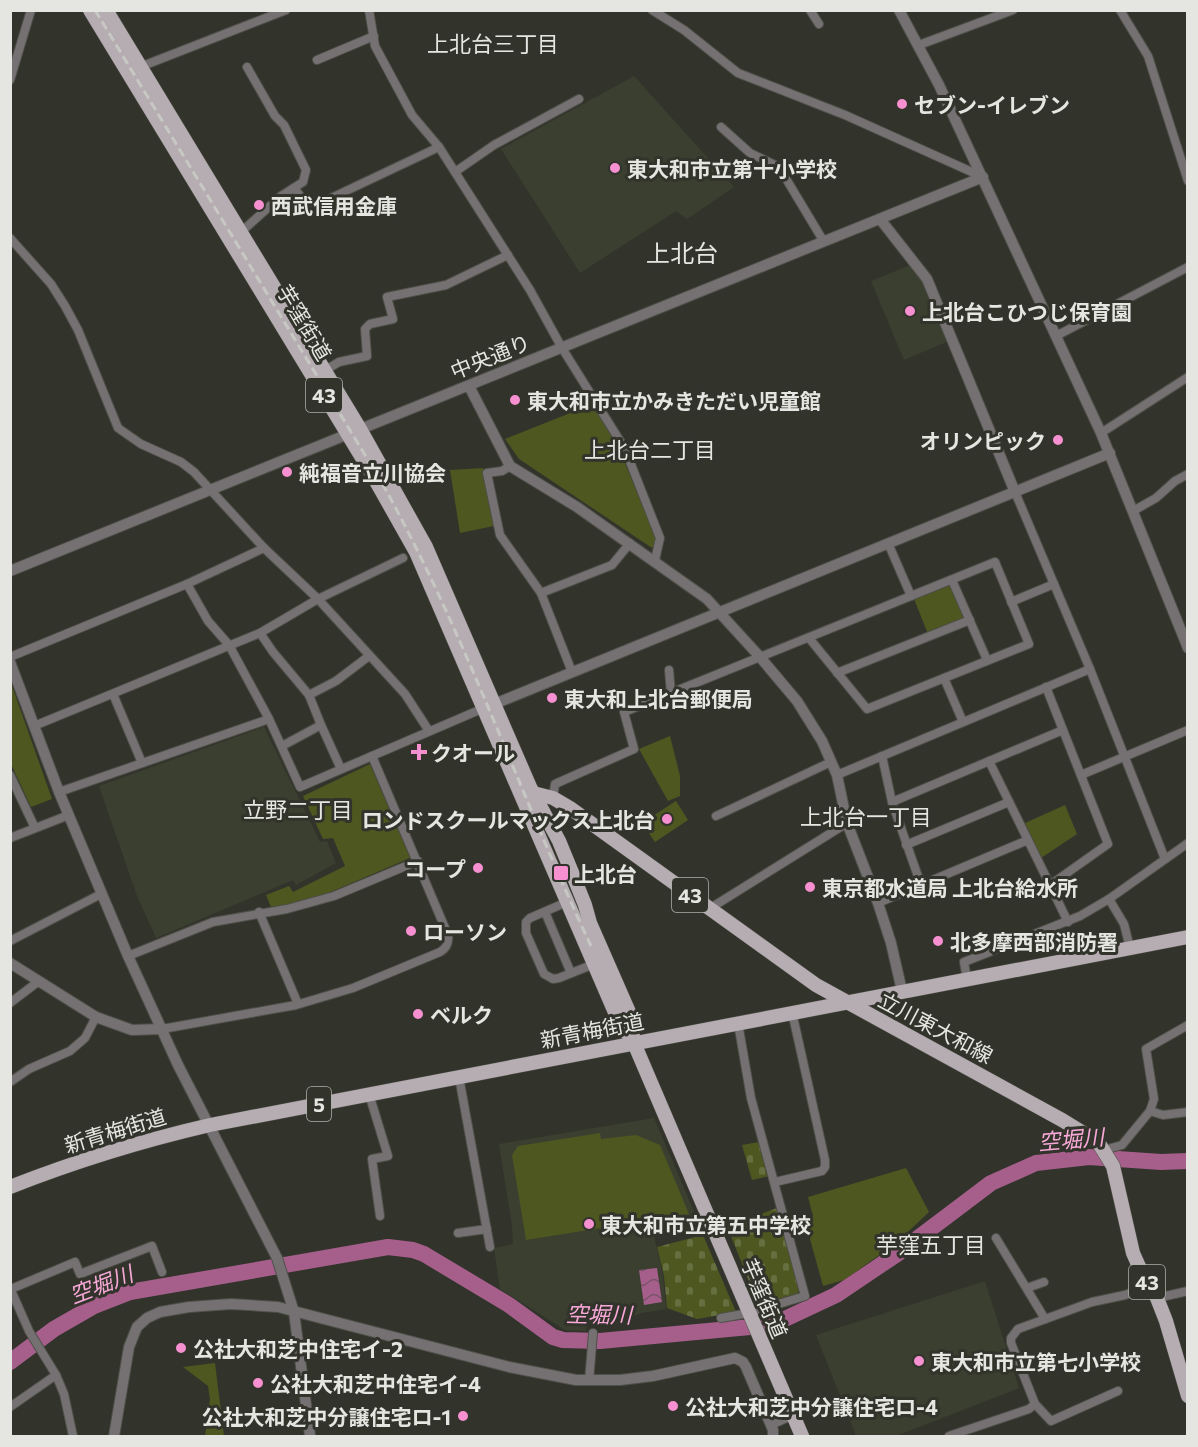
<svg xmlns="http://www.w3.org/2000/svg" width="1198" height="1447" viewBox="0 0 1198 1447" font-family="Commissioner,'Noto Sans JP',sans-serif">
	<defs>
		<pattern id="cemetery-stones" width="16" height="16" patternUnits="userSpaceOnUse" patternTransform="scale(1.5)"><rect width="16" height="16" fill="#4d571f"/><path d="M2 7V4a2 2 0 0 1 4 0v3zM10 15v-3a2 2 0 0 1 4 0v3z" fill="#666f3f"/></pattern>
		<pattern id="water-waves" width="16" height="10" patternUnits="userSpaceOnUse" patternTransform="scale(1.5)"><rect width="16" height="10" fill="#a65f8b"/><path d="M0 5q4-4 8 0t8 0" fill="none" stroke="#7a536b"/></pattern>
	</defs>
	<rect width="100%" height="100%" fill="#32342c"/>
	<g fill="#3b3f30">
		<polygon points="634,76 734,187 687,219 676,211 580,273 501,149"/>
		<polygon points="908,266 911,266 923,281 949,341 904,360 871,281"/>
		<polygon points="264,727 320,842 327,841 336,863 296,885 293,880 156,938 137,896 99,786"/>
		<polygon points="654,1118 696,1216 652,1228 663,1276 666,1309 641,1313 618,1324 587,1324 586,1331 565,1330 500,1289 494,1248 513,1244 512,1226 499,1144"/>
		<polygon points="985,1281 1019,1388 896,1436 856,1436 816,1335"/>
	</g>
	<g fill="url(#cemetery-stones)">
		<polygon points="759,1142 769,1176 752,1180 742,1145"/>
		<polygon points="777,1208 800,1289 797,1294 758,1304 727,1226"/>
		<polygon points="703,1235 736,1312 697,1319 667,1308 664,1276 657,1247"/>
	</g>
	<g fill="#4d571f">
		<polygon points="593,404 620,451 657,541 652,548 519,459 505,439"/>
		<polygon points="483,468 494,526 460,533 450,470"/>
		<polygon points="952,585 965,619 928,634 914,599"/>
		<polygon points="11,683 52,799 31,807 11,764"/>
		<polygon points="670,736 680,776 680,796 668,801 639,749"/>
		<polygon points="370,764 410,858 312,900 271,907 266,895 289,886 293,892 345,866 333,838 323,839 303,796"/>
		<polygon points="676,801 688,820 655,842 642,823"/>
		<polygon points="1065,805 1077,834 1041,858 1025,823"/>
		<polygon points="600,1133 601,1139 636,1135 660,1145 689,1214 526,1240 512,1155 518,1146"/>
		<polygon points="906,1168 929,1212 895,1244 844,1280 823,1286 807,1228 813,1216 808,1197"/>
		<polygon points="215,1363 224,1436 205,1436 210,1399 208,1386 183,1367"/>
	</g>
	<polygon fill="url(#water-waves)" points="657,1268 662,1302 644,1305 639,1270"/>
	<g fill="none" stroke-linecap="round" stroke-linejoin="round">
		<polyline stroke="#a65f8b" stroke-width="16" points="10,1362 54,1329 94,1306 130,1292 388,1247 413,1250 424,1254 509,1305 553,1337 563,1340 600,1341 772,1325 836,1295 897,1254 991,1183 1036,1163 1089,1157 1161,1162 1188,1161"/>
		<g stroke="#4f5049" stroke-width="10">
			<g id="minor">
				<polyline points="369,10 375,46 412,115 439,147 530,290 562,348 625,449 660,538 655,560"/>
				<polyline points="652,10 684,30 738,73 845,115 983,177"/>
				<polyline points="810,10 819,24"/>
				<polyline points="1120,10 1148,56 1188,181"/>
				<polyline points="919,45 1013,10"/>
				<polyline points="317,60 374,36"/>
				<polyline points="140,67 286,10"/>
				<polyline points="10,80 31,10"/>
				<polyline points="721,127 750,153 779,167 824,242"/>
				<polyline points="455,172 494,145 579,99"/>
				<polyline points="294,188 310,208 439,147"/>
				<polyline points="240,233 281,196 303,182 306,170 284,125 275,116 247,67"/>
				<polyline points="10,238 51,284 65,306 78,330 118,428 141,444 181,462 194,472 264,548"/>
				<polyline points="1056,336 1188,267"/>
				<polyline points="324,371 339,362 367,356 365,329 370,324 393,319 387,297 446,285 508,255"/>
				<polyline points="1101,433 1188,377"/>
				<polyline points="510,466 502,471 487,473 500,535 541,593 572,672"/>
				<polyline points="1015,492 1090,669 1165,859"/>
				<polyline points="1133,511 1156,498 1175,481 1188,474"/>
				<polyline points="888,543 911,596"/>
				<polyline points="403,558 318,599 405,694 429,731"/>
				<polyline points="952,580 987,660"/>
				<polyline points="541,593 612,565 630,543"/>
				<polyline points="1011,602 1054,584"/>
				<polyline points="10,657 187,584 264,548 318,599 260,633 273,652 309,695 336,681 369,656"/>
				<polyline points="669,670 671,694"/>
				<polyline points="837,673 970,620"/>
				<polyline points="944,678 963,722"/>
				<polyline points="113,694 142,763"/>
				<polyline points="321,725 341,769"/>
				<polyline points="34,726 260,633"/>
				<polyline points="282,746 321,725 309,695"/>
				<polyline points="372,756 484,708"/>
				<polyline points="882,756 892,802 921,885"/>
				<polyline points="989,761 1050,885 1108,844 1046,687"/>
				<polyline points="10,775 35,828"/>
				<polyline points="837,775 1090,669"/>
				<polyline points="1081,775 1188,730"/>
				<polyline points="59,792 269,719"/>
				<polyline points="553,798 555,784 634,749 624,712 995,562 1029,644 867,709 809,638"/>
				<polyline points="892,802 1063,730"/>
				<polyline points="716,816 831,762"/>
				<polyline points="10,838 69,815"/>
				<polyline points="906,845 1009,802"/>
				<polyline points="1050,885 1068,922"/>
				<polyline points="1109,899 1124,924 1130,948"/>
				<polyline points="567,902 530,918 526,922 526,933 544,974 553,979 559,978 594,964 596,960"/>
				<polyline points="878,903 1028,840"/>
				<polyline points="709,909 847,823"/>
				<polyline points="259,912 298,1004"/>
				<polyline points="545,912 571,973"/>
				<polyline points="10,941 101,894"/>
				<polyline points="128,956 213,922 287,909 334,896 418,861"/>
				<polyline points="967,979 964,962 1080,916 1109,899 1188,843"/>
				<polyline points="10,1003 39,981"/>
				<path d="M162,1029L296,1005L353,988L440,952C447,948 449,943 448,935L372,756L300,787L269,719L229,645L208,621L187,584"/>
				<polyline points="459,1077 490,1247"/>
				<polyline points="10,1082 29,1069 70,1051 85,1038 96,1017"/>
				<polyline points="369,1094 388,1156 372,1159 380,1216"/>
				<polyline points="1150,1111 1163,1115 1188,1112"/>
				<polyline points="1104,1150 1122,1145 1150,1111 1154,1099 1146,1049 1188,1025"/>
				<polyline points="775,1182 822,1171 825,1167 825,1160 792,1012"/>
				<polyline points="458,1233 487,1229"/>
				<polyline points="996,1238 1045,1319"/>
				<polyline points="10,1288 29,1331 56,1375 64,1394 73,1436"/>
				<polyline points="1027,1288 1044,1282"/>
				<polyline points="11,1289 75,1262 80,1274 152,1246 162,1272"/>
				<polyline points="1157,1298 1188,1291"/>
				<polyline points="721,1318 749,1313 805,1296 751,1098 738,1023"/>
				<polyline points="589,1381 593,1333"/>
				<polyline points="1035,1404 1051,1421 1118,1391"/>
				<polyline points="10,1407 56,1375"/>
				<polyline points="771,1425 793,1415"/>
				<polyline points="949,1436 1029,1409 1035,1404 1011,1343 1011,1338 1018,1329 1092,1302 1125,1295 1149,1286"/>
			</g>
		</g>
		<g stroke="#4f5049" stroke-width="12">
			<g id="tertiary">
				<polyline points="899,10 939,85 1101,433 1188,648"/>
				<polyline points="880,219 927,279 1015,492"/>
				<polyline points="469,386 510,466 577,507 707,599 760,657 797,701 822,741 837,775 847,823 878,903 891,943 902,991"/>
				<polyline points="10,571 983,177"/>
				<polyline points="10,662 59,792 128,956 178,1065 277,1258 294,1312 310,1436"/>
				<polyline points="487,707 1110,453"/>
				<polyline points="10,963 96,1017 132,1030 162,1029"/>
				<polyline points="114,1436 129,1347 137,1327 147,1318 160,1312 189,1307 231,1304 278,1307 509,1367 576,1380 620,1380 653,1376 735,1358 743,1362 746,1367 773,1430 773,1436"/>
			</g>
		</g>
		<g stroke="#4f5049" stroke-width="15">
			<g id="primary">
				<polyline points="90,10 372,474 416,552 620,1024 633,1041"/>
				<polyline points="106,10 360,429 426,547 530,787 559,841 573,875 585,905 590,923 629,1012 634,1043 802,1436"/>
				<polyline points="533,793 553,798 570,808 816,985 1062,1120 1098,1142 1113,1166 1133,1253 1141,1271 1157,1298 1166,1321 1188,1396"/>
				<path d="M10,1187C76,1161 141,1141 210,1125L1188,937"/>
			</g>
		</g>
		<use href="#minor" stroke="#757173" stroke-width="8"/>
		<use href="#tertiary" stroke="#757173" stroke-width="10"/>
		<use href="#primary" stroke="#b6adb2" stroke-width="14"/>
		<path stroke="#c7c8c3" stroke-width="3" stroke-dasharray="9 4.5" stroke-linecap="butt" d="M95,10L382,483C465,632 519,793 591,946"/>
	</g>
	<g fill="#f690d0" stroke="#32342c" stroke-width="2">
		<circle cx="902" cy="104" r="6"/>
		<circle cx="615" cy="168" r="6"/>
		<circle cx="259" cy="205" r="6"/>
		<circle cx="910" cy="311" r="6"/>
		<circle cx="515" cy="400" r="6"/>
		<circle cx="1058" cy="440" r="6"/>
		<circle cx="287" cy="472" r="6"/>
		<circle cx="552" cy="698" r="6"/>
		<path d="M416 743h6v6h6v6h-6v6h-6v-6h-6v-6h6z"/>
		<circle cx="667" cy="819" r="6"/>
		<circle cx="478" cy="868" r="6"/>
		<rect x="553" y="865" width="16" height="16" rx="3"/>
		<circle cx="810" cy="887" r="6"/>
		<circle cx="411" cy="931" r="6"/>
		<circle cx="938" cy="941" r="6"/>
		<circle cx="418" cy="1014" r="6"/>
		<circle cx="589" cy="1224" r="6"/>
		<circle cx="181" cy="1348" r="6"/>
		<circle cx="919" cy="1361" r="6"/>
		<circle cx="258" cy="1383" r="6"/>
		<circle cx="673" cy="1406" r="6"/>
		<circle cx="463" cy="1416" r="6"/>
	</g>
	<g text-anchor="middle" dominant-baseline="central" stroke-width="6" stroke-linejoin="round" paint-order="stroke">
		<g fill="#32342c" stroke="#afb1ab" stroke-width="1.5">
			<rect x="306" y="378" width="36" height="34" rx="4.5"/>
			<rect x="672" y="878" width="36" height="34" rx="4.5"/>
			<rect x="307" y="1087" width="24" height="34" rx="4.5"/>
			<rect x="1129" y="1265" width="36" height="34" rx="4.5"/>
		</g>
		<g font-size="20" font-weight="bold" fill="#e5e6e1">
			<text x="324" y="395">43</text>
			<text x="690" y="895">43</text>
			<text x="319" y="1104">5</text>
			<text x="1147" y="1282">43</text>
		</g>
		<g font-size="21" font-weight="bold" fill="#e5e6e1" stroke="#32342c" text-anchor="start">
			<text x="914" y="104">セブン-イレブン</text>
			<text x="627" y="168">東大和市立第十小学校</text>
			<text x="271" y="205">西武信用金庫</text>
			<text x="922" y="311">上北台こひつじ保育園</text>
			<text x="527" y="400">東大和市立かみきただい児童館</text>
			<text x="1046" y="440" text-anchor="end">オリンピック</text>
			<text x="299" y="472">純福音立川協会</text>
			<text x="564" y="698">東大和上北台郵便局</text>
			<text x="431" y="752">クオール</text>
			<text x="655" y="819" text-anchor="end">ロンドスクールマックス上北台</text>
			<text x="466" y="868" text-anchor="end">コープ</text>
			<text x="574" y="873">上北台</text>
			<text x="822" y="887">東京都水道局 上北台給水所</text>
			<text x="423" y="931">ローソン</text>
			<text x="950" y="941">北多摩西部消防署</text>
			<text x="430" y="1014">ベルク</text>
			<text x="601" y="1224">東大和市立第五中学校</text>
			<text x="193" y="1348">公社大和芝中住宅イ-2</text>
			<text x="931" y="1361">東大和市立第七小学校</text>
			<text x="270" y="1383">公社大和芝中住宅イ-4</text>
			<text x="685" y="1406">公社大和芝中分譲住宅ロ-4</text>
			<text x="451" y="1416" text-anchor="end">公社大和芝中分譲住宅ロ-1</text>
		</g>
		<g font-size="21" fill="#e5e6e1" stroke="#32342c">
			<text transform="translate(305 322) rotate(59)">芋窪街道</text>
			<text transform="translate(490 356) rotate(-22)">中央通り</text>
			<text transform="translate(936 1027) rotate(28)">立川東大和線</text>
			<text transform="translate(592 1030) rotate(-11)">新青梅街道</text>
			<text transform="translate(115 1130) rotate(-17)">新青梅街道</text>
			<text transform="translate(765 1298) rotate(67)">芋窪街道</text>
		</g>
		<g font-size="22" fill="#e5e6e1" stroke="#32342c">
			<text x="493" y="43">上北台三丁目</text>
			<text x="650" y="449">上北台二丁目</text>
			<text x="298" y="809">立野二丁目</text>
			<text x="866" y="816">上北台一丁目</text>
			<text x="931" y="1244">芋窪五丁目</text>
		</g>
		<g font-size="22" font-style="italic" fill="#f8a9d8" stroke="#32342c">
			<text transform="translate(1071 1139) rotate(-5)">空堀川</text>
			<text transform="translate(101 1284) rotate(-21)">空堀川</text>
			<text transform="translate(599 1314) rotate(1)">空堀川</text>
		</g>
		<g font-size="24" fill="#e5e6e1" stroke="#32342c">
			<text x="682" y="252">上北台</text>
		</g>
	</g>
	<rect width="1198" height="1447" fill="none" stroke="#e5e6e1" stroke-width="24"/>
</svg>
